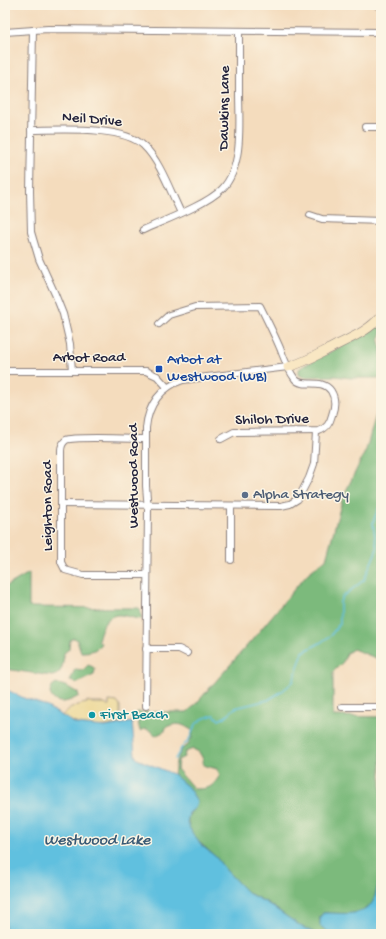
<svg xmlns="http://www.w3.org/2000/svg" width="386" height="939" viewBox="0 0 386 939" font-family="'Gochi Hand',sans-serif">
	<rect width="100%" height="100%" fill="#fcf5e5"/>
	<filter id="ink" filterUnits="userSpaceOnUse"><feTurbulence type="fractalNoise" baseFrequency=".025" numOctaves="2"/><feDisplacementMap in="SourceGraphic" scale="8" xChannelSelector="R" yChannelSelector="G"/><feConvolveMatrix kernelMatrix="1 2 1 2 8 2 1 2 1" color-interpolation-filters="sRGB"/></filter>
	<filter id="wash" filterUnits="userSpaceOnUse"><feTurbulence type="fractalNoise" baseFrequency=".012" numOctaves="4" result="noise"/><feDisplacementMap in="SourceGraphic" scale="16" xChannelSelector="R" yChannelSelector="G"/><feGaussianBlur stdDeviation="0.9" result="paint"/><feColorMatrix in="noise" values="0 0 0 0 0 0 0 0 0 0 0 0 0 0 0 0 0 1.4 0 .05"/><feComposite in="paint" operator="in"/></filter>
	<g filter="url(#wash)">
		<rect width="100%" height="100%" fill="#f4dcbd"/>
		<g fill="#7bba7b" stroke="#4e6e5b" fill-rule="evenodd">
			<polygon points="381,324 381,336 380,337 379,343 381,347 381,378 351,378 335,376 304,377 299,375 299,369 305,365 363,335"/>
			<path d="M381,405V660L353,649L347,653L343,662L333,672V716L381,717V872L375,898L372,905L365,909L351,914L323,913L320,917V921L334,934C329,934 323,935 318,934C302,931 281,911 266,902C260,899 253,896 247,892C235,882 226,870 216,858C207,847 190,839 188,823C186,815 194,810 197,801L188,787L174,775L176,761L182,749L187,746L192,737L193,731C182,724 179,722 166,727L165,731L155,736C151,730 146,727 140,731L137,718V712H187L194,706L252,640L307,574L326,559L343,497L366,450L377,411ZM193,749L199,752L203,759V765L217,769L220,775C212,788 209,789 194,789L177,769L178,760L184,757L185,752Z"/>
			<path d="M29,573V607L139,608L142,619C134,619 128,616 120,615C106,614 100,630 98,641L101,643C97,651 90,652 81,652L77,640L74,638L70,640L69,649L64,653C63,662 63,675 52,676L5,669V587Z"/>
			<polygon points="88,665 93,667 95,669 94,675 77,683 70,681 75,669 83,670"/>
			<path d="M56,683L68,687L78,693L79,696C69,702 54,707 50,693L52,686Z"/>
		</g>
		<path fill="#eeda9e" stroke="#887e6c" d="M87,701L93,703H102L109,706V701L117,702L120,706V724C100,728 80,728 62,716C67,709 78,704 87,703Z"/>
		<g fill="#61c0df" stroke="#42718d">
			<polygon points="5,689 26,699 44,705 76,724 105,727 132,722 135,755 137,759 173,774 188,787 197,801 195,808 189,813 187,823 193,834 201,845 216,857 224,868 242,887 248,893 267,903 302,927 317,934 5,934"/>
			<path d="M381,872V934H334L327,931L320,926V917L323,913C339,912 366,919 374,899C377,891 378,881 381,872Z"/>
		</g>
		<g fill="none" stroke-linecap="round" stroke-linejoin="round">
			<g stroke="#61c0df" stroke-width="1.5">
				<path d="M184,745C191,740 191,733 195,726C199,719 207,717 214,715L219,720L225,717L235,708L268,700L281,692L293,682L303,652L320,643L331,635L340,623V602L342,597L364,580L377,549L373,523L376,514L381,504"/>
				<polyline points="175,759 182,747"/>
			</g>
		</g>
	</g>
	<g filter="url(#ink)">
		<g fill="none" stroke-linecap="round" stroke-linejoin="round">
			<g stroke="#8b7f7c" stroke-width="8">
				<g id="street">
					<polyline points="33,30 30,191 31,232 39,259 55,294 63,314 70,344 72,371"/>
					<polyline points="5,32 48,29 381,32"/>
					<polyline points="365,127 381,127"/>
					<path d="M31,130C59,130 123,125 144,146C160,161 171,193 181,213"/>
					<polyline points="310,215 322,219 381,221"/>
					<path d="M143,230C165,220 206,205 222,189C244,167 239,121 239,92C239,72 239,51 239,31"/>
					<path d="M159,324L169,315L195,307L260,306C267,320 274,334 280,348C284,358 288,370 295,379C303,389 321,377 331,391C336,399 335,407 332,415C330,423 327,428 319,431L234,432L221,439"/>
					<polyline points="5,371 146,371 157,376 167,387"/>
					<path d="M146,439C133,439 74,436 66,440C62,443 61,447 61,451V562L65,570L83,575H147"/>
					<polyline points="61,504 281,506 290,504 298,499 309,478 314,464 316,432"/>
					<polyline points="231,560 231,506"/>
					<polyline points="146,649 179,649 187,653"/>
					<path d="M146,706L148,510L146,486V428C148,405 161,387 183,380L288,367"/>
					<polyline points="342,707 381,707"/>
				</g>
			</g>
			<g stroke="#8b7f7c" stroke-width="10">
				<g id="secondary">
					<polyline points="378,5 381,6"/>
					<path d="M288,367C303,363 317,355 331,348C348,339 368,332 381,316"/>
				</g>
			</g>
			<use href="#street" stroke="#fff" stroke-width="6"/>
			<use href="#secondary" stroke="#f9e7c3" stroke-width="9"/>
		</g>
	</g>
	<rect fill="#1a4fb4" stroke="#fcf5e5" stroke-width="1.5" x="155" y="365" width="8" height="8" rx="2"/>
	<circle fill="#5c6f8a" stroke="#fcf5e5" stroke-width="1.5" cx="245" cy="495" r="4"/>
	<circle fill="#0f9aa8" stroke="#fcf5e5" stroke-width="1.5" cx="92" cy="715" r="4"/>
	<g text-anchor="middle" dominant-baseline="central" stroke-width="3" stroke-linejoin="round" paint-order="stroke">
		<g font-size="15" fill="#22223b" stroke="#fcf5e5">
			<text transform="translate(225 108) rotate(-89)">Dawkins Lane</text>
			<text transform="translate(92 120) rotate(5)">Neil Drive</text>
			<text x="89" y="358">Arbot Road</text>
			<text transform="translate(272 420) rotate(-1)">Shiloh Drive</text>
			<text transform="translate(134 476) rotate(-90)">Westwood Road</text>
			<text transform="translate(48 506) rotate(-90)">Leighton Road</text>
		</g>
		<g font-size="15" fill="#164399" stroke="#fcf5e5" text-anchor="start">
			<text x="167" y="360">Arbot at<tspan x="167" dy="17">Westwood (WB)</tspan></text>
		</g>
		<g font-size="15" fill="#4e5e75" stroke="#fcf5e5" text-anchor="start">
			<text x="253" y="495">Alpha Strategy</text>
		</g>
		<g font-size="15" fill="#0d838f" stroke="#fcf5e5" text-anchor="start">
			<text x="100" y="715">First Beach</text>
		</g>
		<g font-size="16" font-style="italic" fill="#385974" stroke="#fcf5e5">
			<text x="97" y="841">Westwood Lake</text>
		</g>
	</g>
	<rect width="386" height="939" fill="none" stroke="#fcf5e5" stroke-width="20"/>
</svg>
